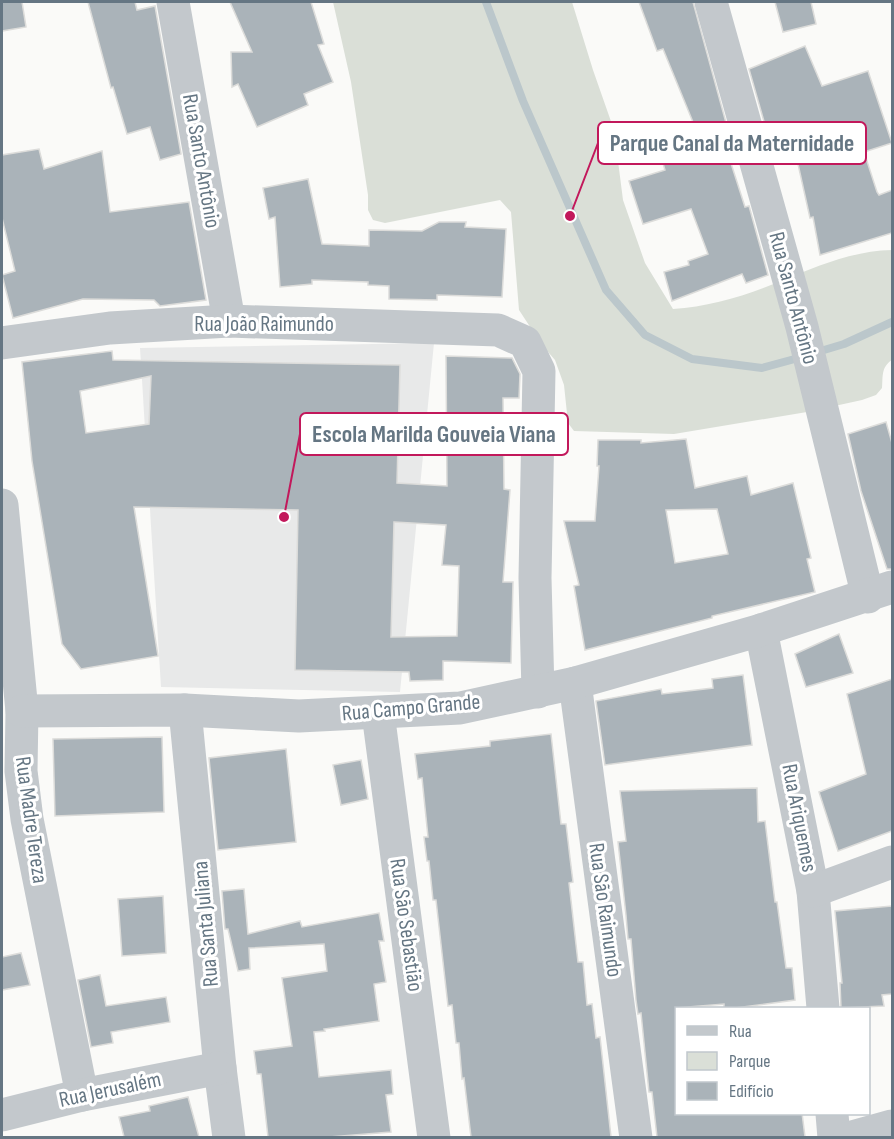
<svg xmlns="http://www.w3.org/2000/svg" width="894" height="1139" viewBox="0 0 894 1139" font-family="'Sofia Sans Condensed',sans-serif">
	<rect width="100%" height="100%" fill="#fafaf8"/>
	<polygon fill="#e8e9e9" points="434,343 400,692 161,687 140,348"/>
	<path fill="#dadfd7" d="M333,2H572L593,70L614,130L623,200L645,263L673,309C710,307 748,295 781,281C818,266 852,251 892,250V360C881,367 883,376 882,388L876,395L862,400L807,412L674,434L574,431L568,423L564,385L555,360L542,345L519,310L511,212L500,200L385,223L373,220L368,210V195L351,82Z"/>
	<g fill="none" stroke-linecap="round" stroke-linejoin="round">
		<g stroke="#bbc7cb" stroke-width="8">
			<polyline points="486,2 523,101 606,290 645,335 692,359 762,368 802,357"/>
			<polyline points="814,353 844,344 892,322"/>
		</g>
	</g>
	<g fill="#aab3b9" stroke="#dcdcda" stroke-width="1.5" fill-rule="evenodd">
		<polygon points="2,2 22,2 26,27 2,31"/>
		<polygon points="88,2 135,2 137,10 155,6 181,154 160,160 150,127 127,134 113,87 111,88"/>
		<polygon points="230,2 311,2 324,44 318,45 333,82 304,94 308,105 257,127 238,84 232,87 231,52 252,52"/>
		<polygon points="639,2 693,2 734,152 728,154 745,207 749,206 768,275 746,283 742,274 672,301 664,272 689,265 688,261 708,254 691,209 643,224 629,181 665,170 656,140 695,127 663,49 657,51"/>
		<polygon points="775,2 811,2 816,24 783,32"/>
		<polygon points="805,46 822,86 868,71 892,143 864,152 877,192 879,195 892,190 892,233 820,255 813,217 810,218 798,164 785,133 769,139 749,69"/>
		<polygon points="39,149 44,169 102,151 110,212 189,202 206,300 160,306 154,300 83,299 13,318 2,275 15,271 2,218 2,155"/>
		<polygon points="308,179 322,244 369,246 369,230 422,231 439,222 466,222 465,227 506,229 502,297 437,295 437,300 389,299 389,286 368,285 368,282 312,280 312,284 280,287 275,217 269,219 263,188"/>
		<path d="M112,351L113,360L400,365L397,483L447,486L446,356L512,358L520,374L519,398H503L504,489L510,490L503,582H513L511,663L443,661V680L410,681L409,672L295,670L298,510L134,507L158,656L81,669L62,644L32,461L22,362ZM151,376L149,424L86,433L80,391ZM394,522L446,525L442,565L459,566L457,636L391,637Z"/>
		<polygon points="886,422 892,443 892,569 887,569 861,491 848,434"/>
		<path d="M686,439L695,488L747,476L751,495L793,483L811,558L807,559L815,592L712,616V618L585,650L574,586L579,585L564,521H595L599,466H597L598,440H641V443ZM717,509L728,554L675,563L666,510Z"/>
		<polygon points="839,634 853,673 806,687 795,654"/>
		<polygon points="743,675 752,745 605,765 596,701 661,689 662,694 713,688 712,679"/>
		<polygon points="892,679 892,831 838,851 819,792 866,774 847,694"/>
		<polygon points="551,734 561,824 566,824 570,858 573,882 569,883 578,962 583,962 587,1005 592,1004 596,1038 600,1037 611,1137 471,1137 464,1078 462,1079 459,1043 456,1043 452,1005 448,1006 436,900 433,900 429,861 427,861 424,837 428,837 422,778 418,779 415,754 490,746 490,741"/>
		<polygon points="162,737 164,812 55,816 53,739"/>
		<polygon points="286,749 296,842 218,850 209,758"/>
		<polygon points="361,760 368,799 341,805 333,765"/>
		<polygon points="757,788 758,822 765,821 775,902 777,902 786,968 792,968 795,1000 735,1008 724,1008 724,1004 676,1008 676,1113 802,1113 805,1137 657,1137 652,1092 649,1092 641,1013 638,1014 636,1000 631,939 628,939 626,915 618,842 626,841 620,791"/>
		<polygon points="244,889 248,934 300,921 302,927 379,913 384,941 379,941 386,982 374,984 379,1021 324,1029 325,1031 314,1032 319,1077 391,1070 393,1094 386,1095 391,1132 329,1137 268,1137 261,1074 257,1074 254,1051 292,1046 282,978 327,971 324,944 249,948 250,969 238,971 228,929 225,929 222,891"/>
		<polygon points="163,896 166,953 122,956 118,899"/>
		<polygon points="892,906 892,994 882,995 884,1006 841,1008 840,983 842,983 835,911"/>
		<polygon points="21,953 30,985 2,990 2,957"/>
		<polygon points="100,975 106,1006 166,997 170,1022 111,1032 113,1043 91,1047 78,980"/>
		<polygon points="188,1097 199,1137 124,1137 119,1117 150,1111 149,1106"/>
	</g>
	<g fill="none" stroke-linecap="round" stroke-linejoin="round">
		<g stroke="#c3c8cc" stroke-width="33">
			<polyline points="173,2 229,321"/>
			<polyline points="711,2 802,327 868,597"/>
			<polyline points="2,343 110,328 229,321 498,330 525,342 539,371 535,578 538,692"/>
			<polyline points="2,505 22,711 21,771 27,819 82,1095"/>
			<polyline points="761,630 813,891 823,1008"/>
			<polyline points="575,683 636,1138"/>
			<polyline points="185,710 220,1068 229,1138"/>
			<polyline points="22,711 185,710 299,716 460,708 575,683 761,630 892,587"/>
			<polyline points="378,713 434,1138"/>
			<polyline points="813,891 892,862"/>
			<polyline points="832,1114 834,1138"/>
			<polyline points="2,1115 82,1095 220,1068"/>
			<polyline points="849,1138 892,1126"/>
		</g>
	</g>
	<g text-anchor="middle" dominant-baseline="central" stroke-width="6" stroke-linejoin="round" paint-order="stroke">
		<g font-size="22" fill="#657683" stroke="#fff">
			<text transform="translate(201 161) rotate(80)">Rua Santo Antônio</text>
			<text transform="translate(793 298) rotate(75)">Rua Santo Antônio</text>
			<text x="264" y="324">Rua João Raimundo</text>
			<text transform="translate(411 708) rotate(-5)">Rua Campo Grande</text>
			<text transform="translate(799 818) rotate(79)">Rua Ariquemes</text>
			<text transform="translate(31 820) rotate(82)">Rua Madre Tereza</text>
			<text transform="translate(605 910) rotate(82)">Rua São Raimundo</text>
			<text transform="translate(206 924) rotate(-95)">Rua Santa Juliana</text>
			<text transform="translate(406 925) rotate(82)">Rua São Sebastião</text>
			<text transform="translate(110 1090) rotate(-12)">Rua Jerusalém</text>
		</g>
	</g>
	<path fill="none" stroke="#c2185b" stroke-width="2" d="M570 216L598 143M284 517L300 434"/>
	<g fill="#c2185b" stroke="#fff" stroke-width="2">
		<circle cx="570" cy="216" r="6"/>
		<circle cx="284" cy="517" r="6"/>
	</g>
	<g fill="#fff" stroke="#c2185b" stroke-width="2">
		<rect x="598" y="122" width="268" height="42" rx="6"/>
		<rect x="300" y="413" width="268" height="42" rx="6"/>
	</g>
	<g font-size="24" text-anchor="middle" font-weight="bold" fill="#657683">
		<text x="732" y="151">Parque Canal da Maternidade</text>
		<text x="434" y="442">Escola Marilda Gouveia Viana</text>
	</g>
	<rect width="894" height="1139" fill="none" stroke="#657683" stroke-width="6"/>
	<rect x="675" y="1007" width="195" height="108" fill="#ffffff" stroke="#c1c8cd" stroke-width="1.5"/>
	<rect x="687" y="1026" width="30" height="9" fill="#c3c8cc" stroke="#c1c8cd" stroke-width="1.5"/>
	<text x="729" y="1037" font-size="18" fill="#657683">Rua</text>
	<rect x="687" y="1052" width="30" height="18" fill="#dadfd7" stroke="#c1c8cd" stroke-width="1.5"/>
	<text x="729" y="1067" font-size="18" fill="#657683">Parque</text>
	<rect x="687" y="1082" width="30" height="18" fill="#aab3b9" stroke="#c1c8cd" stroke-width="1.5"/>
	<text x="729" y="1097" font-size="18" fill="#657683">Edifício</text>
</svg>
